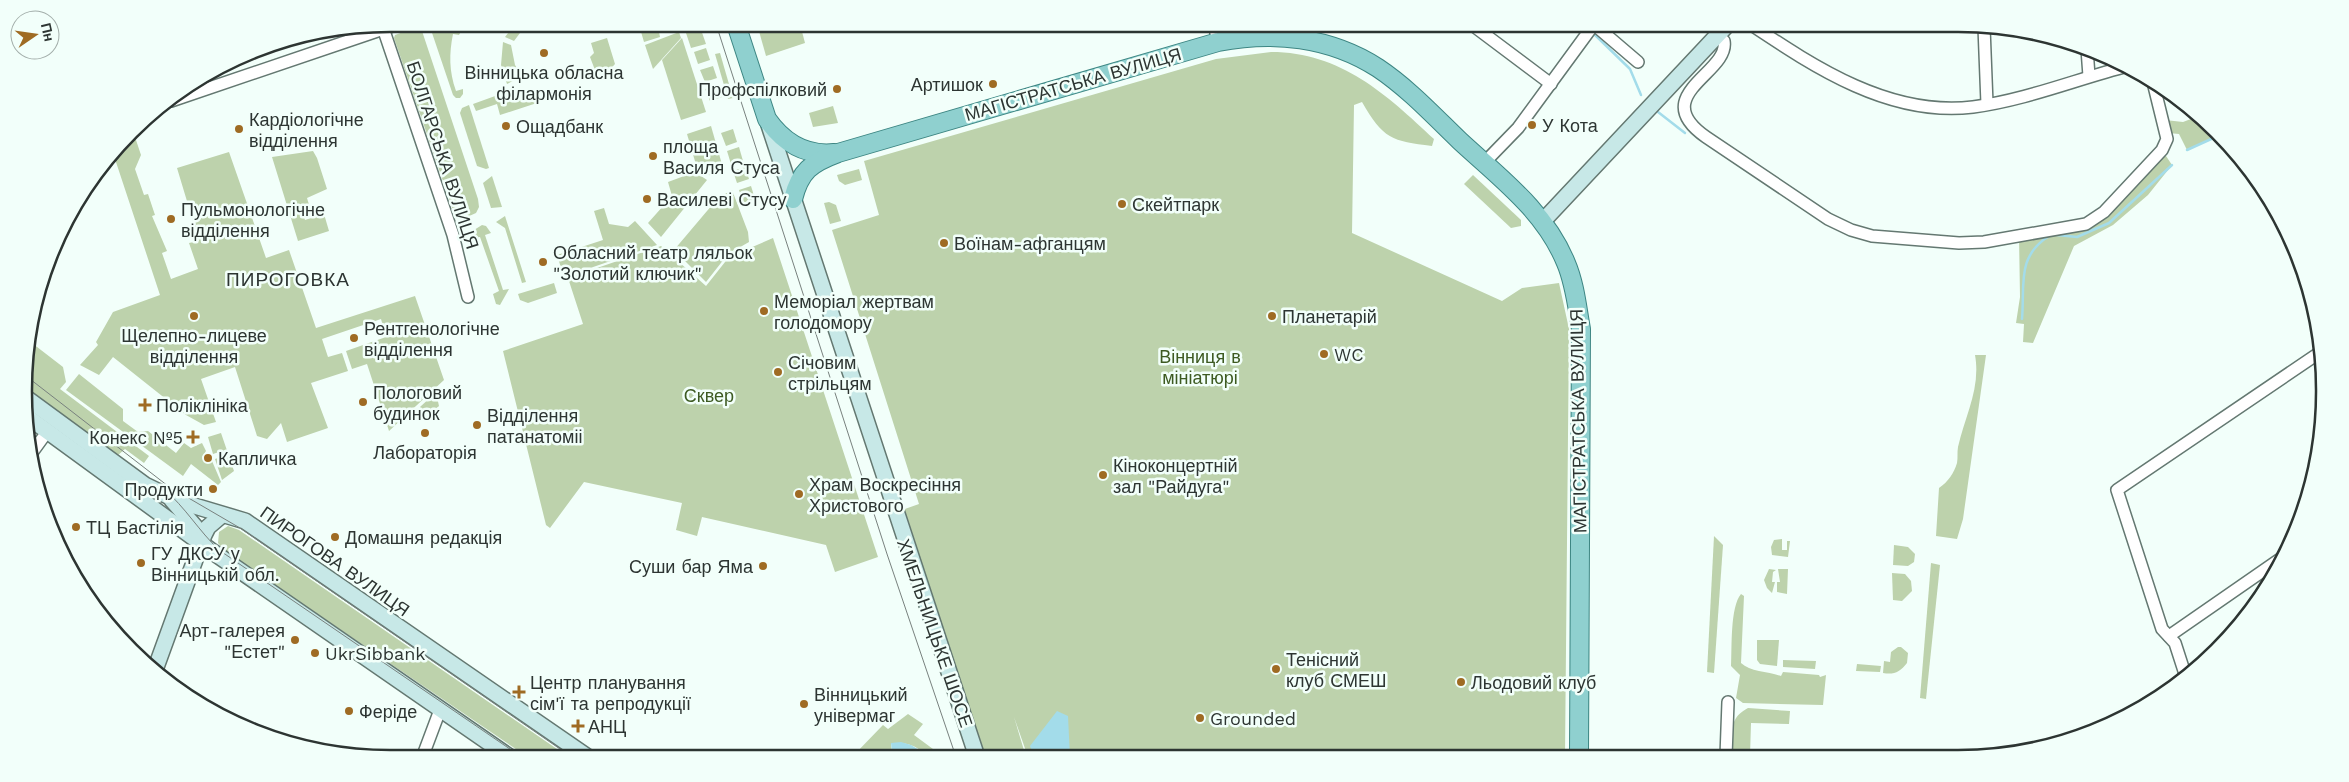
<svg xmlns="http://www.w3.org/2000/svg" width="2349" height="782" viewBox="0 0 2349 782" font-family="'Work Sans',sans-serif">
	<rect width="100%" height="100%" fill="#f2fffa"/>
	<g fill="#bdd2ac">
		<path d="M429,24H465L459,35L453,34C449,54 449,71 456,91L463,89V94L460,98H456L453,95Z"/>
		<polygon points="515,24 537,24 520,33 514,41 505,37"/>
		<polygon points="644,24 651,24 652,29 659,32 660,37 644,42 639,25"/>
		<polygon points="683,24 699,24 706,44 691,48"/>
		<polygon points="757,24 800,24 805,43 766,56"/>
		<polygon points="417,27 422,31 478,199 479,207 476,213 467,217 466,215 456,219 394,38 395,35"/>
		<polygon points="679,32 681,38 653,69 645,45"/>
		<polygon points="607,38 615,64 603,77 598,78 590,57 594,53 591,43"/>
		<polygon points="682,38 706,112 681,120 662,60"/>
		<polygon points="503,42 511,45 515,65 522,76 507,84 501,65"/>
		<polygon points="706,48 710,60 698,64 694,52"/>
		<path d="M1271,52C1341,52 1387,95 1434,139L1432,146C1392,141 1383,139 1362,102L1354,105L1352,233L1502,301L1522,288L1559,283L1569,329L1565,756L1028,757L1014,717L1026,757H984L902,510L919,504L832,230L879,215L864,161L1216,59Z"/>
		<polygon points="720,53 733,98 728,99 715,54"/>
		<polygon points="713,66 717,78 705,82 700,70"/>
		<polygon points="718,85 722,97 710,101 705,89"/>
		<polygon points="509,91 532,98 541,95 543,101 500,115 497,104 476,111 473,104"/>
		<polygon points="469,105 489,168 486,169 477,166 460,113 462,108"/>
		<polygon points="833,106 838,123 813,127 809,113"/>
		<polygon points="2196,117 2201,118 2220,135 2187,150 2179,134 2168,133 2165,120 2183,122"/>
		<polygon points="711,126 723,168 711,176 697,168 687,134"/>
		<polygon points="733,129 737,142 726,146 721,133"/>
		<polygon points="133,131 141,155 135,169 144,195 148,194 155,215 152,216 167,251 162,253 171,279 198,269 189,243 199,241 177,168 229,152 266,258 289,250 316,328 415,296 444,380 389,431 367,364 352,369 346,351 386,337 381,319 322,339 328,357 342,353 348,371 311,383 328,428 287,442 281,423 267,439 257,436 235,367 201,379 216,422 204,425 186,415 113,357 99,375 80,365 98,345 96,342 113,312 160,295 113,153"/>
		<polygon points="739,147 743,161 731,164 727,151"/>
		<polygon points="2162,150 2172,165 2148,195 2113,225 2074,246 2033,343 2023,342 2024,324 2016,323 2020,297 2019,236 2086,224"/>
		<polygon points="313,151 317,158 327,189 307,198 310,208 302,211 305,220 324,214 329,231 298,241 272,157"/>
		<polygon points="745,167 749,179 737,183 733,171"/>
		<polygon points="859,169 862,180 845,185 839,181 837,175"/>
		<polygon points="695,172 707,180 661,237 648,223 672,196 668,182"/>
		<polygon points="1473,175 1521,220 1521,226 1511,228 1464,184"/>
		<polygon points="492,176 502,207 491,208 483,183"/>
		<polygon points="751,186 755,199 743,203 739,190"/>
		<polygon points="732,190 748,232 749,242 728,254 706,282 674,250 718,198"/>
		<polygon points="829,202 836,205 841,221 830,224 824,203"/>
		<polygon points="604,208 609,224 628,227 635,221 657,245 570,275 562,271 557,255 603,240 594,211"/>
		<polygon points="505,216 526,282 522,283 505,228 496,222"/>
		<polygon points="482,225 486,226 491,233 485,235 503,290 509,289 500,305 496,304 493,294 499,291 480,237 474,238 474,230"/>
		<polygon points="773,238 878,557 835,572 826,545 702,517 697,536 676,530 682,503 584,482 550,528 546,525 503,351 583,324 568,278 661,246 706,286 729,257"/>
		<polygon points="554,283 557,293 528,303 520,300 518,294"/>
		<polygon points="28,340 63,367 66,382 60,389 149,456 144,463 125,449 117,456 25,388"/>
		<path d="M1975,355H1986L1963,519L1957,539L1936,536L1939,488C1948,482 1954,473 1957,463C1958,458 1957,452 1958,447C1965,416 1981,388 1975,355Z"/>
		<polygon points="79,374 123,409 123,421 138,432 148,431 176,453 184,443 191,448 202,443 206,451 202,457 204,461 212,461 221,482 218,485 191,464 183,476 66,390"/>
		<polygon points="432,396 437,397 439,406 431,413 423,413 420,407"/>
		<polygon points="221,433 234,471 222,480 215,459 227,455 225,450 213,454 208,437"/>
		<polygon points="228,526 239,530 570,758 529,758 225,551 218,543 219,532"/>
		<polygon points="1714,536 1723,545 1714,673 1707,672"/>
		<polygon points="1782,539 1782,550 1787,550 1787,541 1790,541 1788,557 1772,555 1771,547 1774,540"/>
		<polygon points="1894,545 1908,547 1915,554 1914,562 1908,566 1893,565"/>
		<polygon points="1931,563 1940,565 1926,699 1920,698"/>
		<polygon points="1769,569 1776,570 1773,572 1772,582 1775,582 1772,593 1767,588 1764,580"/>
		<polygon points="1778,569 1788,569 1787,594 1777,592 1777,582 1780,582"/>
		<polygon points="1892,573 1905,574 1911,581 1912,591 1902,601 1893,600"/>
		<path d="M1741,594L1744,596L1741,663C1750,672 1768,671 1781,676L1783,672L1819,675L1820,677L1826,675L1823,705L1743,703L1736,698L1740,675L1731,666C1732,648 1730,607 1741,594Z"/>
		<polygon points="1757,640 1779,640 1777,666 1760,664 1757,660"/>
		<path d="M1898,647H1901L1908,653L1907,663C1900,672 1894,675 1883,673L1884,661L1890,662L1891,652Z"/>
		<polygon points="1783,660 1816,661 1815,669 1783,667"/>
		<polygon points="1857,664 1881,666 1880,672 1856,671"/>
		<path d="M1748,708L1790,711L1789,724L1751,723L1750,756H1732C1733,734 1727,719 1748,708Z"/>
		<path d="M908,714L923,724L914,735L933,749L926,757H920L924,753C913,744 904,742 891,744L892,752L907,754L915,757H852L883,725L888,729Z"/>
	</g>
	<g fill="#a3dcea">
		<polygon points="1057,711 1068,716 1070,757 1034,757 1030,746"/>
		<path d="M901,742L911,745L924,753L920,757C911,757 902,753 892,752L891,743Z"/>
	</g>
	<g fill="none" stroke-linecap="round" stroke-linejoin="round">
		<g stroke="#a3dcea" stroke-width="2.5">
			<polyline points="1592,32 1630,69 1641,95"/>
			<polyline points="1658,112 1685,133"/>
			<polyline points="2187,150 2220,135"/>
			<polyline points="2057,235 2077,237 2109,223 2172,165"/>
			<path d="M2022,319C2025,285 2016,257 2049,236"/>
		</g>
		<g stroke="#647871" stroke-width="14">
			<g id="street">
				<polyline points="1214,24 1218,42"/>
				<polyline points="1471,24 1551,84"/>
				<path d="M1750,24C1816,68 1890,117 1973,107C2026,100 2077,79 2128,66"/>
				<polyline points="382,25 453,235 468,297"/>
				<polyline points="1984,27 1987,104"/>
				<path d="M1718,35L1724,41C1730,73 1646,95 1706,137L1828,219L1851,230L1872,236L1959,243L1984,242L2086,224L2104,212L2162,150L2167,139L2153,82"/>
				<polyline points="2087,49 2089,76"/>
				<polyline points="171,101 398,24"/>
				<polyline points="1484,163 1518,128 1592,27 1597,27 1638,62"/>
				<polyline points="31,454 47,432"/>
				<polyline points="2169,636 2283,557"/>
				<polyline points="2186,677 2175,643 2162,629 2117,490 2322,351"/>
				<polyline points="1726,756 1728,702"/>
				<polyline points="422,758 440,710"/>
			</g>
		</g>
		<g stroke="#647871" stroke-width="18">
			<g id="secondary">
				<polyline points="768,122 977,757"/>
				<polyline points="1543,221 1728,24"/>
				<polyline points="25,397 145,485 178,501 245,521 589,758"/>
				<polyline points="25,415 213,552 511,758"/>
				<polyline points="172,500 198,530 201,544"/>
				<polyline points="155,670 204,535 208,527 222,515"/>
			</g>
		</g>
		<g stroke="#3d8683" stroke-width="20">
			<g id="primary">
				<path d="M736,24L767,119C783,142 805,156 834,153"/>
				<path d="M793,199C800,171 811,163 838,153L1218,42C1273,31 1330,37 1378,68C1408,88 1434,116 1460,141C1500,178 1545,211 1566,263C1575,284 1577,307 1581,329L1579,756"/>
			</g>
		</g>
		<use href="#street" stroke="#fff" stroke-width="11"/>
		<use href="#secondary" stroke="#c7e8e7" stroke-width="15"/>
		<use href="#primary" stroke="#8fd0cf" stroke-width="18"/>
		<g stroke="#78817e" stroke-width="1">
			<polyline points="716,24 887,554 956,757"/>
			<polyline points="26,376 168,486 240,528 573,758"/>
			<path d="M164,489C185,507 199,531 219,550L523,758"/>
		</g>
	</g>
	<g fill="#9f6b23" stroke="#f2fffa" stroke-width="2">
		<circle cx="544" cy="53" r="5"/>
		<circle cx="993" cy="84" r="5"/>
		<circle cx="837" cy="89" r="5"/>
		<circle cx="1532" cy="125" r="5"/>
		<circle cx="506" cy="126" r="5"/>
		<circle cx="239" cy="129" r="5"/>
		<circle cx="653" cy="156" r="5"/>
		<circle cx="647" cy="199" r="5"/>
		<circle cx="1122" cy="204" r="5"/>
		<circle cx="171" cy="219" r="5"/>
		<circle cx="944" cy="243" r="5"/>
		<circle cx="543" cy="262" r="5"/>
		<circle cx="764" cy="311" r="5"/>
		<circle cx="194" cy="316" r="5"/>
		<circle cx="1272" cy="316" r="5"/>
		<circle cx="354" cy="338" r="5"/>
		<circle cx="1324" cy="354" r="5"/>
		<circle cx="778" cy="372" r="5"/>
		<circle cx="363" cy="402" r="5"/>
		<path d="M142.5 397.5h5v5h5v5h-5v5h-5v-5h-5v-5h5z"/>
		<circle cx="477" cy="425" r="5"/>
		<circle cx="425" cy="433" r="5"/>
		<path d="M190.5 429.5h5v5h5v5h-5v5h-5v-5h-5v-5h5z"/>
		<circle cx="208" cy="458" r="5"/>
		<circle cx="1103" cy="475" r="5"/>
		<circle cx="213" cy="489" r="5"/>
		<circle cx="799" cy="494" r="5"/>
		<circle cx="76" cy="527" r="5"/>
		<circle cx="335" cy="537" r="5"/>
		<circle cx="141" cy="563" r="5"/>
		<circle cx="763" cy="566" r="5"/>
		<circle cx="295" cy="640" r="5"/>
		<circle cx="315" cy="653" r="5"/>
		<circle cx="1276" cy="669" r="5"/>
		<circle cx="1461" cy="682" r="5"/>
		<path d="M516.5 684.5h5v5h5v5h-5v5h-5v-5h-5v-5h5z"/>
		<circle cx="804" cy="704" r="5"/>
		<circle cx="349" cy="711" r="5"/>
		<circle cx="1200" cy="718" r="5"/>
		<path d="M575.5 718.5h5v5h5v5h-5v5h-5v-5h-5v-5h5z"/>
	</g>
	<g text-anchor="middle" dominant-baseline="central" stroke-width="5" stroke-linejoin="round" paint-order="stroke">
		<g font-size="18" fill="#2d3532" stroke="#f2fffa" text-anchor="start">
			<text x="544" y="72" text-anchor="middle">Вінницька обласна<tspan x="544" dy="21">філармонія</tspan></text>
			<text x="983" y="84" text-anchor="end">Артишок</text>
			<text x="827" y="89" text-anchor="end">Профспілковий</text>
			<text x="249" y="119">Кардіологічне<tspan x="249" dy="21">відділення</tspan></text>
			<text x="1542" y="125">У Кота</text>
			<text x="516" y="126">Ощадбанк</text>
			<text x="663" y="146">площа<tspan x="663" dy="21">Василя Стуса</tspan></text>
			<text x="657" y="199">Василеві Стусу</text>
			<text x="1132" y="204">Скейтпарк</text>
			<text x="181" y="209">Пульмонологічне<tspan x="181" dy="21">відділення</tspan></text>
			<text x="954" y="243">Воїнам-афганцям</text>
			<text x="553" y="252">Обласний театр ляльок<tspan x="553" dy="21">"Золотий ключик"</tspan></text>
			<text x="774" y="301">Меморіал жертвам<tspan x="774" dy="21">голодомору</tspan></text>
			<text x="1282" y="316">Планетарій</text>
			<text x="364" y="328">Рентгенологічне<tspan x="364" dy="21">відділення</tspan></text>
			<text x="194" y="335" text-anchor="middle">Щелепно-лицеве<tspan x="194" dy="21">відділення</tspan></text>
			<text x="1334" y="354">WC</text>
			<text x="788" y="362">Січовим<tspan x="788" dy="21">стрільцям</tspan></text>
			<text x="373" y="392">Пологовий<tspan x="373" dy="21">будинок</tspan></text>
			<text x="156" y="405">Поліклініка</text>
			<text x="487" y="415">Відділення<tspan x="487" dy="21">патанатоміі</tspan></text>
			<text x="183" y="437" text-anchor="end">Конекс №5</text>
			<text x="425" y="452" text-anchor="middle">Лабораторія</text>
			<text x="218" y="458">Капличка</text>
			<text x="1113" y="465">Кіноконцертній<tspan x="1113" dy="21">зал "Райдуга"</tspan></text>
			<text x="809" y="484">Храм Воскресіння<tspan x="809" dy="21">Христового</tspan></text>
			<text x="203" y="489" text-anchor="end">Продукти</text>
			<text x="86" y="527">ТЦ Бастілія</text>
			<text x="345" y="537">Домашня редакція</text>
			<text x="151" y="553">ГУ ДКСУ у<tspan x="151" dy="21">Вінницькій обл.</tspan></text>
			<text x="753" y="566" text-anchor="end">Суши бар Яма</text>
			<text x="285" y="630" text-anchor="end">Арт-галерея<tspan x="285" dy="21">"Естет"</tspan></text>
			<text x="325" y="653">UkrSibbank</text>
			<text x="1286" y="659">Тенісний<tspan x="1286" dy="21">клуб СМЕШ</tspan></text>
			<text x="530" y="682">Центр планування<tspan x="530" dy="21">сім'ї та репродукції</tspan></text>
			<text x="1471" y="682">Льодовий клуб</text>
			<text x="814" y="694">Вінницький<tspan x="814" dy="21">універмаг</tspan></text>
			<text x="359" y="711">Феріде</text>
			<text x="1210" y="718">Grounded</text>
			<text x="588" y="726">АНЦ</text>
		</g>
		<g font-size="18" fill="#2d3532" stroke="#f2fffa">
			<text transform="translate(1073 84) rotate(-16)">МАГІСТРАТСЬКА ВУЛИЦЯ</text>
			<text transform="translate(443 155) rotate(72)">БОЛГАРСЬКА ВУЛИЦЯ</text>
			<text transform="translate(1578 421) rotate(-91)">МАГІСТРАТСЬКА ВУЛИЦЯ</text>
			<text transform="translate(335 561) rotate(35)">ПИРОГОВА ВУЛИЦЯ</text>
			<text transform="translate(935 633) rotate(71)">ХМЕЛЬНИЦЬКЕ ШОСЕ</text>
		</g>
		<g font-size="18" fill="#3d5a21" stroke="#f2fffa">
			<text x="1200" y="356">Вінниця в<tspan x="1200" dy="21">мініатюрі</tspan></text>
			<text x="709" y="395">Сквер</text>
		</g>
		<g font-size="19" letter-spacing="1" fill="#2d3532" stroke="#f2fffa">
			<text x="288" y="279">ПИРОГОВКА</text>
		</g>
	</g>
	<path d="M0 0H2349V782H0ZM390 32H1958A358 358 0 0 1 2316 390V392A358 358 0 0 1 1958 750H390A358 358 0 0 1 32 392V390A358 358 0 0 1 390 32Z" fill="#f2fffa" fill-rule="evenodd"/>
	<path fill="none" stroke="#2d3532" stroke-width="2.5" d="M390 32H1958A358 358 0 0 1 2316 390V392A358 358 0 0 1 1958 750H390A358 358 0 0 1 32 392V390A358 358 0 0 1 390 32Z"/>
	<g transform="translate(35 35) rotate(77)"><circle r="24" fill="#f2fffa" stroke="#a3aeaa"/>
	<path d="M0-4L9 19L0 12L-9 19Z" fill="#9f6b23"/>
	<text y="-8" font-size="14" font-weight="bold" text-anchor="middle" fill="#2d3532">Пн</text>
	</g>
</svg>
